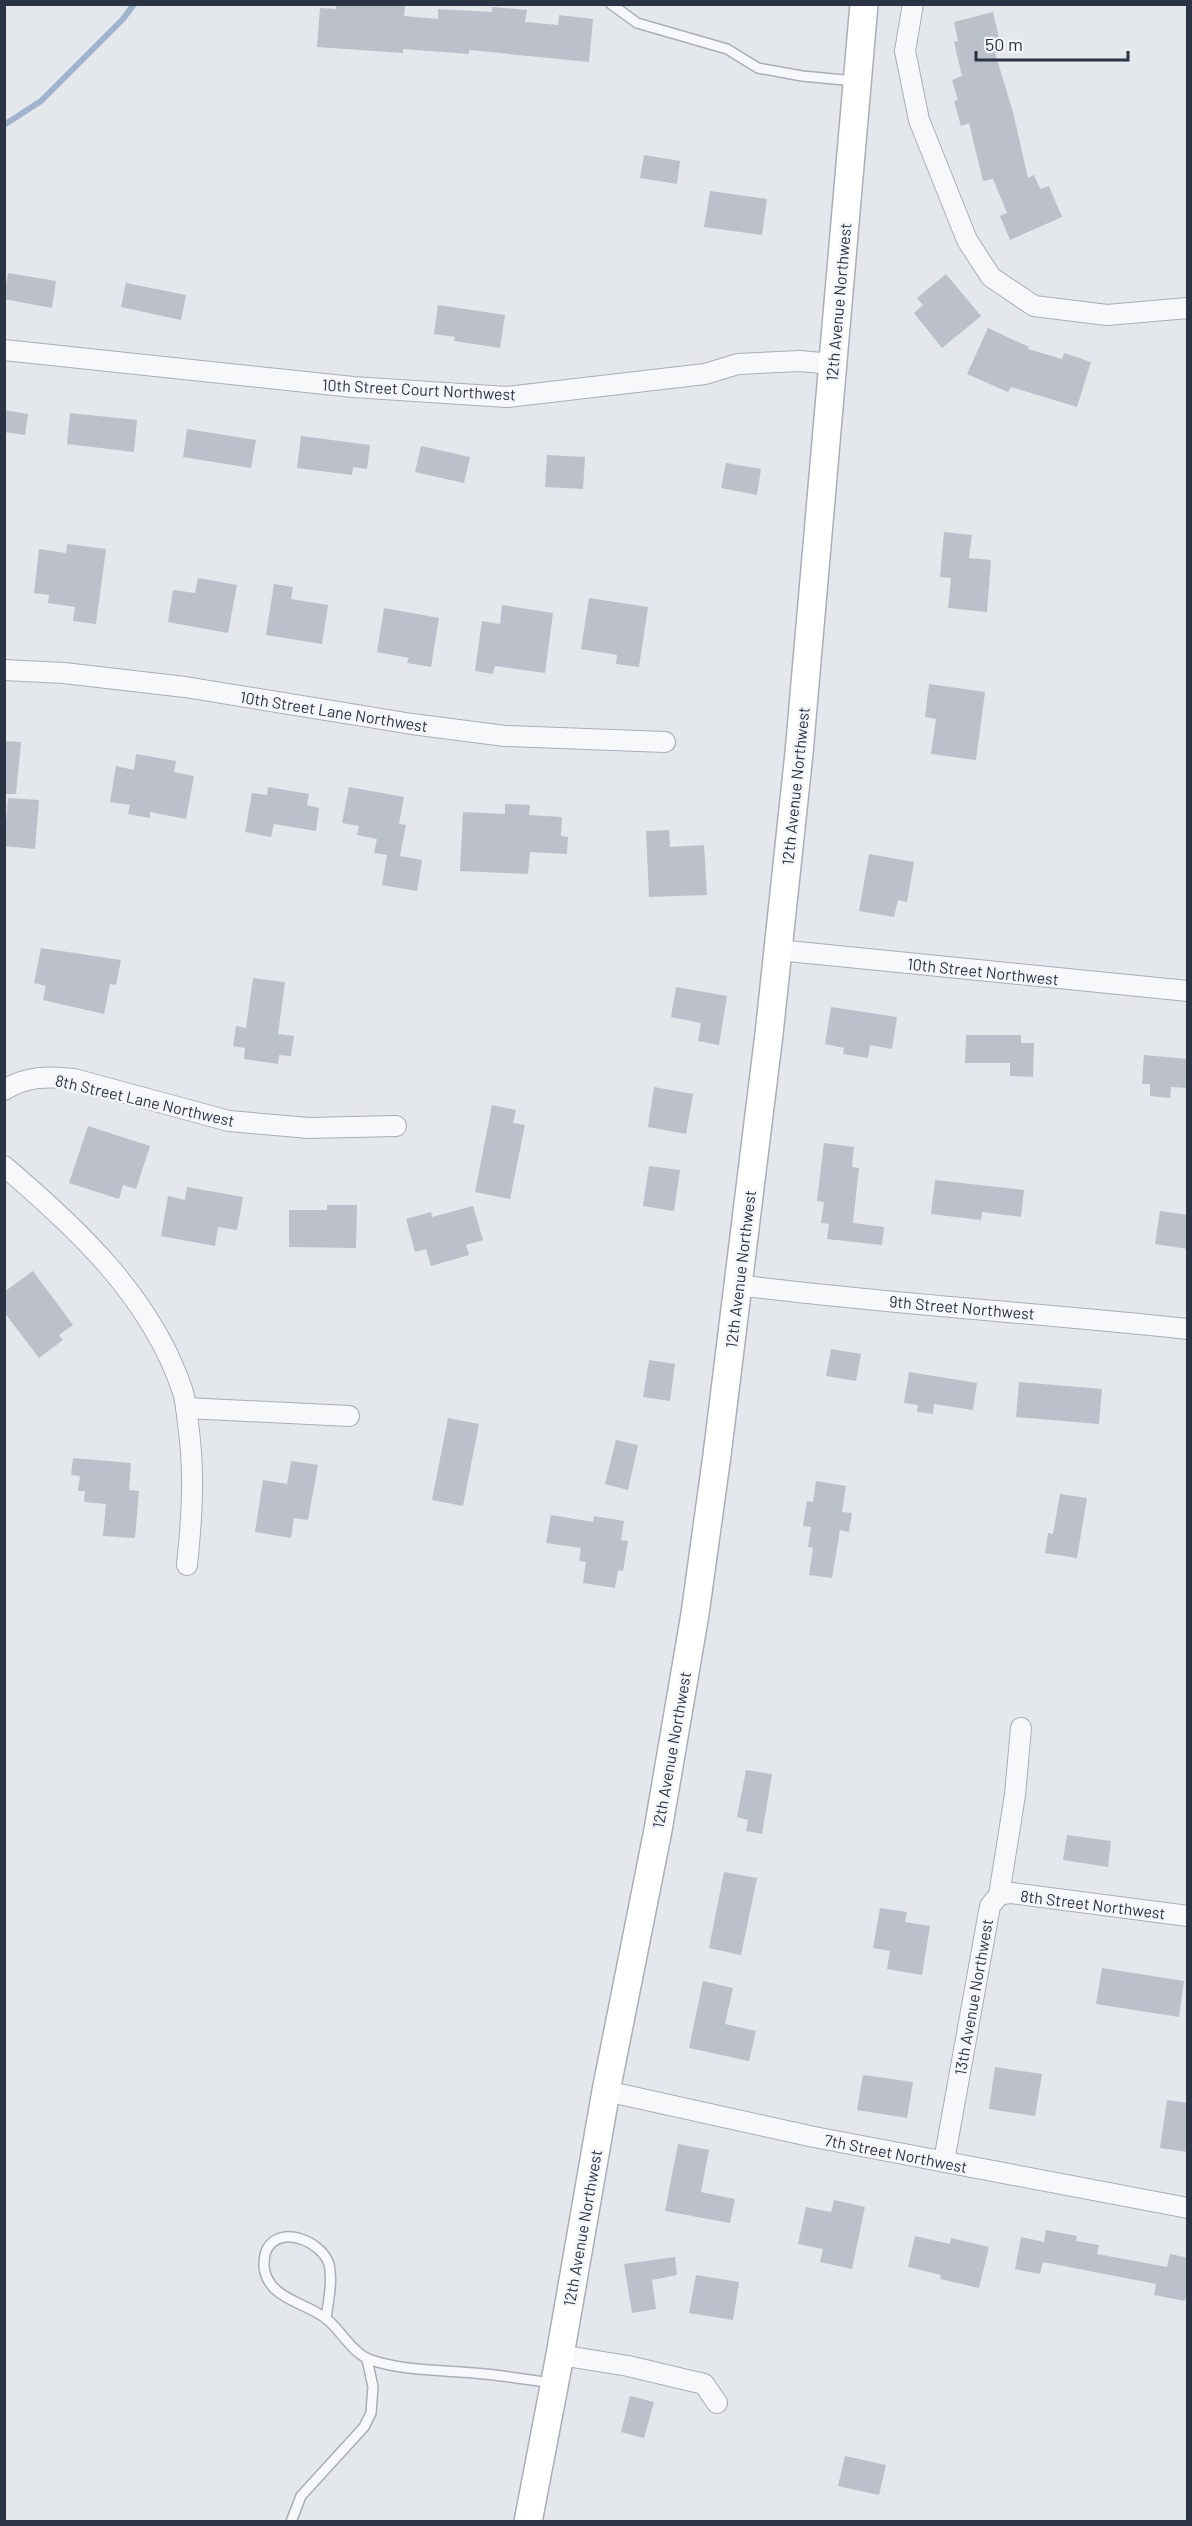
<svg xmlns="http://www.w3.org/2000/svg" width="1192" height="2526" viewBox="0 0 1192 2526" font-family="Barlow,sans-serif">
	<rect width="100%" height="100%" fill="#e4e7ec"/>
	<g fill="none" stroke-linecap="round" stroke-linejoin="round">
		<polyline stroke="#9fb4cc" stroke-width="6" points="4,125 41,101 123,19 134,4"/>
	</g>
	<g fill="#bbc0ca">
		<polygon points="336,4 405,5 404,16 438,19 438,9 492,12 492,7 527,10 525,22 558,25 559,15 593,19 589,62 469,50 469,54 403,49 403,53 317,47 320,8 336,9"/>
		<polygon points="993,12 1002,51 995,53 1013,112 1028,178 1034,175 1040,189 1049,186 1062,217 1010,240 1000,216 1007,213 993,179 983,181 969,123 961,126 954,101 958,100 952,80 962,76 954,42 958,41 954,22"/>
		<polygon points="644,155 680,161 677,184 640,178"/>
		<polygon points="710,191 767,199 762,235 704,227"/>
		<polygon points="8,273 56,281 52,308 4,299"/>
		<polygon points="946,274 981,316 942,348 914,313 923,305 917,298"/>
		<polygon points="126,283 186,295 181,320 121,307"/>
		<polygon points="438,305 505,315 500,348 454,341 455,337 434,334"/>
		<polygon points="988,328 1029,347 1028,349 1062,359 1064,353 1091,362 1077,407 1011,387 1008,392 967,374"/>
		<polygon points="4,410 28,414 25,435 4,432"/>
		<polygon points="70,413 137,420 134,452 67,444"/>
		<polygon points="187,429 256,440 251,468 183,457"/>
		<polygon points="301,436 370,445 367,469 353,467 352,475 297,468"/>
		<polygon points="421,446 470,457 464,483 415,472"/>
		<polygon points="547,455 585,457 583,489 545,487"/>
		<polygon points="726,463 761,469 757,495 721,488"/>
		<polygon points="944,532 972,535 969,558 991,560 987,612 948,608 951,578 940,577"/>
		<polygon points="67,544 106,549 96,624 73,621 75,607 48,603 49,595 34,593 39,549 66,553"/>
		<polygon points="198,578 237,585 228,633 168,622 173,590 195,593"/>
		<polygon points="274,584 293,587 291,599 328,605 322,644 266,635"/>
		<polygon points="589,598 648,607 639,667 616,664 617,655 581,649"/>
		<polygon points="502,605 553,613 545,673 495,666 493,674 475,671 482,621 500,624"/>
		<polygon points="384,608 439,618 431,667 407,663 409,658 377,652"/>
		<polygon points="929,684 985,692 976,760 931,754 936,719 925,717"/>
		<polygon points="4,741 21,742 16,794 4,794"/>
		<polygon points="136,754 176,761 174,772 194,776 186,819 150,812 150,818 128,814 130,805 110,802 116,766 134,770"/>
		<polygon points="268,787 309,794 307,805 319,808 316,831 274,824 271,837 245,832 252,793 267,795"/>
		<polygon points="349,787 404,797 399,824 406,825 400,856 422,860 417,891 382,885 387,855 374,853 377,839 357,835 359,826 342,823"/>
		<polygon points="8,798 39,800 35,849 4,846"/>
		<polygon points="505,804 530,805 529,815 562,817 561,836 568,837 567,854 530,852 528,874 460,871 463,812 505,814"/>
		<polygon points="669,830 670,847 704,845 707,895 649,897 646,831"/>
		<polygon points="869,854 914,862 907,902 898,900 894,917 859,911"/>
		<polygon points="41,948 121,960 116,985 110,984 104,1014 43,1000 46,986 34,983"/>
		<polygon points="253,978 285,982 278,1034 294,1036 291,1056 279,1055 278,1064 244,1059 245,1048 233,1046 236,1026 246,1028"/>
		<polygon points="676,987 727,996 719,1045 698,1041 701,1023 671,1017"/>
		<polygon points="831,1007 897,1017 892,1049 870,1045 868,1058 843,1054 844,1048 825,1044"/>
		<polygon points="966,1035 1021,1035 1021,1043 1034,1043 1033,1077 1010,1076 1010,1063 965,1063"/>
		<polygon points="1144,1055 1188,1059 1188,1088 1171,1087 1170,1098 1150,1096 1150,1084 1142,1084"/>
		<polygon points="654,1087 693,1094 686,1134 648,1127"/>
		<polygon points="492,1105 516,1110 513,1123 525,1125 510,1199 475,1192"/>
		<polygon points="88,1126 150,1146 136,1189 123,1185 119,1199 69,1183"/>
		<polygon points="824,1143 854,1147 852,1167 859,1168 853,1223 884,1227 882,1245 827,1239 829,1224 821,1223 824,1202 817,1201"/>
		<polygon points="649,1166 680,1170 674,1211 643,1206"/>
		<polygon points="935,1180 1024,1190 1021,1217 982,1212 981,1220 931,1214"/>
		<polygon points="187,1187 243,1197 237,1230 218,1227 215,1246 161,1236 168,1196 185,1200"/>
		<polygon points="327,1205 357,1205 356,1248 289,1247 289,1210 327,1210"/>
		<polygon points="473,1206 483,1240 466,1245 469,1255 431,1266 426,1249 415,1252 406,1219 431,1212 432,1217"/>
		<polygon points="1160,1211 1188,1215 1188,1249 1155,1244"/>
		<polygon points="33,1271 73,1325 59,1335 63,1340 39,1358 4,1312 4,1292"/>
		<polygon points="831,1349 861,1354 856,1381 826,1376"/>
		<polygon points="649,1360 675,1364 670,1401 643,1397"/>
		<polygon points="909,1372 977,1383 973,1410 934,1404 933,1414 917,1412 918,1405 904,1403"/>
		<polygon points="1019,1382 1102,1389 1099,1424 1016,1417"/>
		<polygon points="448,1418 479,1424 463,1506 432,1500"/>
		<polygon points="616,1440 638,1445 628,1490 605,1484"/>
		<polygon points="73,1458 131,1463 129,1490 139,1491 135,1538 103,1536 106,1504 84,1502 85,1491 78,1491 80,1476 71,1475"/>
		<polygon points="291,1461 318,1465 308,1520 294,1518 291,1538 255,1532 263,1480 287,1484"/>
		<polygon points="816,1481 846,1486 842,1512 852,1513 849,1532 840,1530 832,1578 809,1575 813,1548 808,1547 811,1527 803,1526 807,1501 813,1502"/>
		<polygon points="1060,1494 1087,1498 1077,1558 1045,1553 1048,1533 1053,1534"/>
		<polygon points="551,1515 593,1522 594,1516 624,1521 621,1540 628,1541 623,1571 618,1570 615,1588 583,1583 586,1562 579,1561 581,1548 546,1543"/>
		<polygon points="746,1770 772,1774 762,1834 746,1831 748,1820 737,1817"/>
		<polygon points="1067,1835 1111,1841 1108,1867 1063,1860"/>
		<polygon points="724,1872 757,1878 741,1955 709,1948"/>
		<polygon points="880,1908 907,1912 905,1922 930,1926 922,1975 887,1969 890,1951 873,1948"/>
		<polygon points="1102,1968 1184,1981 1179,2017 1096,2004"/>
		<polygon points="703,1981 733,1988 725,2024 756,2031 749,2061 689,2048"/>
		<polygon points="995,2067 1042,2074 1035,2116 989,2109"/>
		<polygon points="863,2075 913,2082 907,2118 857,2110"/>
		<polygon points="1167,2100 1188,2103 1188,2152 1160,2148"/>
		<polygon points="678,2144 709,2150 701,2192 735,2199 730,2223 665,2211"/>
		<polygon points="834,2200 865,2207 852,2269 820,2262 823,2249 798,2244 806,2207 831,2212"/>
		<polygon points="1046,2230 1077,2236 1076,2241 1099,2245 1097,2254 1167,2267 1170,2254 1188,2258 1188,2286 1185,2301 1154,2295 1156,2284 1043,2262 1040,2274 1015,2269 1021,2237 1044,2242"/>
		<polygon points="915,2236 950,2244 951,2238 989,2247 979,2288 940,2279 941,2275 908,2267"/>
		<polygon points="675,2257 677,2275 652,2280 656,2309 632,2313 624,2264"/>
		<polygon points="696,2275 739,2282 733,2320 689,2313"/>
		<polygon points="630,2396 654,2402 644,2438 621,2432"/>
		<polygon points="845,2456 886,2465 879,2495 838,2486"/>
	</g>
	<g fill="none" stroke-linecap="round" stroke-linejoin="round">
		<g stroke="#a9aeb7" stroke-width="12">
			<g id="lane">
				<polyline points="611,4 637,23 727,49 758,68 802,76 855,81"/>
				<path d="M326,2319C328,2302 333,2281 329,2264C322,2242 281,2224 267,2249C264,2254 264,2262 264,2267C268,2300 307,2302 328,2320C342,2332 353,2354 371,2360C404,2371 440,2370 474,2373C500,2375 525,2379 551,2383"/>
				<polyline points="291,2522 301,2496 364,2427 371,2413 373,2387 367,2359"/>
			</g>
		</g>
		<g stroke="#a9aeb7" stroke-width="22">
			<g id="street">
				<polyline points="913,4 905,51 919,120 967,240 991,277 1034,306 1107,315 1188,308"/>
				<polyline points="4,350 353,387 507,397 705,374 738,364 800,361 833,364"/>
				<polyline points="4,670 64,673 185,687 412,724 505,736 665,742"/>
				<polyline points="778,950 1188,991"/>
				<path d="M4,1090C27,1076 48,1076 74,1079L229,1121L309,1128L396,1126"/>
				<path d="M4,1166C78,1229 152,1298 183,1392C186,1402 187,1414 188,1424C195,1472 192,1517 187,1565"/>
				<path d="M737,1285C887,1304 1038,1313 1188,1329"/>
				<polyline points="186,1408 349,1416"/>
				<polyline points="999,1895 1011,1893 1188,1916"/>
				<polyline points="606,2091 814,2137 1188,2208"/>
				<polyline points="944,2161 990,1906 999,1895 1015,1795 1021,1728"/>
				<polyline points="560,2355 628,2366 704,2384 717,2403"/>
			</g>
		</g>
		<g stroke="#a9aeb7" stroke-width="30">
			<polyline id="secondary" points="528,2522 560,2355 606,2091 658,1830 695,1614 717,1455 769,1034 799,753 864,4"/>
		</g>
		<use href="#lane" stroke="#f7f8fa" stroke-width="9"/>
		<use href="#street" stroke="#f7f8fa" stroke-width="20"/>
		<use href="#secondary" stroke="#fff" stroke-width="27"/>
	</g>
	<g text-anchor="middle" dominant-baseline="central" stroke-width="5" stroke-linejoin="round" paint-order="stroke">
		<g font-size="16" fill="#2b3445" stroke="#f4f6f9">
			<text transform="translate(838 302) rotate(-85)">12th Avenue Northwest</text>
			<text transform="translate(419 389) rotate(3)">10th Street Court Northwest</text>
			<text transform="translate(334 711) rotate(9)">10th Street Lane Northwest</text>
			<text transform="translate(795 786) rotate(-84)">12th Avenue Northwest</text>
			<text transform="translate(983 971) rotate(6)">10th Street Northwest</text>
			<text transform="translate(145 1100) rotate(13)">8th Street Lane Northwest</text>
			<text transform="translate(740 1269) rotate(-83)">12th Avenue Northwest</text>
			<text transform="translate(962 1307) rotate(5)">9th Street Northwest</text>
			<text transform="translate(671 1750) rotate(-80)">12th Avenue Northwest</text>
			<text transform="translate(1093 1904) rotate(7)">8th Street Northwest</text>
			<text transform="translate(973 1997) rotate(-80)">13th Avenue Northwest</text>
			<text transform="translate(896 2153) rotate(11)">7th Street Northwest</text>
			<text transform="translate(582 2228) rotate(-80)">12th Avenue Northwest</text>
		</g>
	</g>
	<rect width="1192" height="2526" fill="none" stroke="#2b3445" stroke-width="12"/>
	<path d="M976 51v9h152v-9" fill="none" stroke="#2b3445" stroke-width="3"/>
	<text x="985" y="51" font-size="18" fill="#2b3445" stroke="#f4f6f9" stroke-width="4.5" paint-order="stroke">50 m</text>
</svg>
